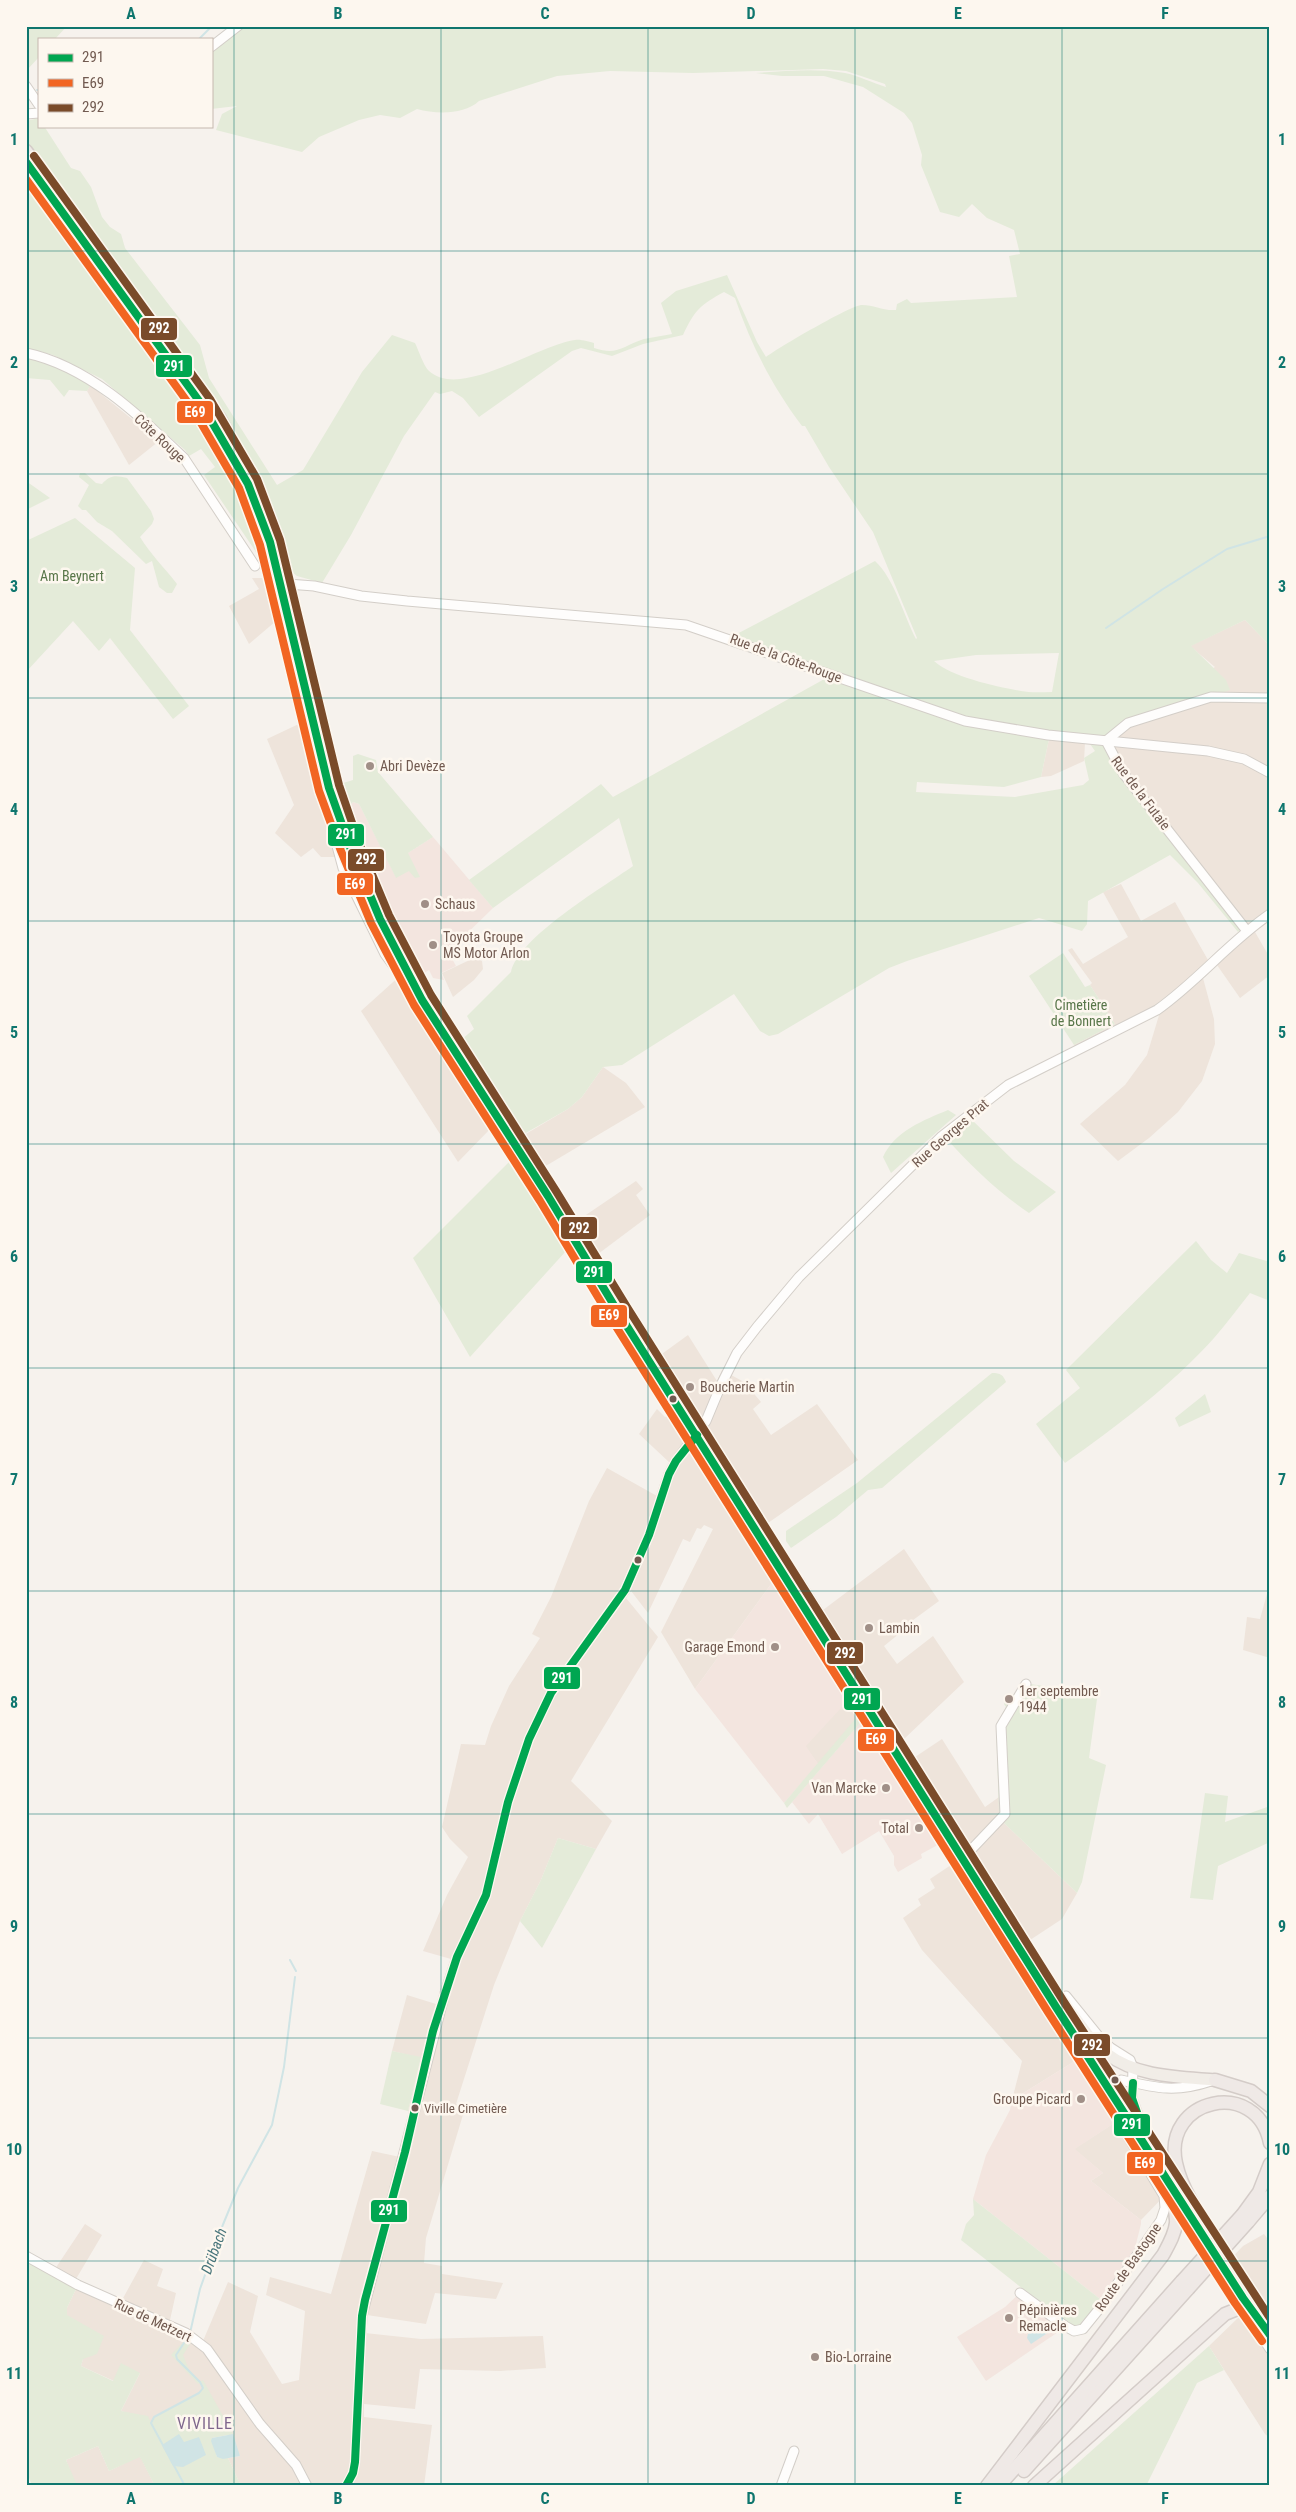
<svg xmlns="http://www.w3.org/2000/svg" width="1296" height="2512" viewBox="0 0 1296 2512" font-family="'Roboto Condensed',sans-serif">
	<rect width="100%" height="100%" fill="#f6f2ed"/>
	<g fill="#eee4db">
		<polygon points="90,385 159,441 129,465 87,391"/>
		<polygon points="252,578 268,578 273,585 279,612 273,613 276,621 249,644 229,606 259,589"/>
		<polygon points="1245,620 1270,646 1270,921 1255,932 1270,958 1270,975 1240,998 1217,965 1203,978 1214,1019 1215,1044 1202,1081 1178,1112 1149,1138 1118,1161 1080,1124 1125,1085 1147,1055 1160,1012 1080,1054 1074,1045 1115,1024 1090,985 1092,983 1068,950 1072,948 1083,964 1128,937 1103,892 1121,884 1141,921 1175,902 1208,960 1244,927 1123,773 1106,741 1215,667 1190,646"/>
		<polygon points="303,722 322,785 320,790 337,857 321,857 313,848 301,857 275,833 294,805 267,739"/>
		<polygon points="1049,739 1085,743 1084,761 1051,776 1041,777"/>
		<polygon points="474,958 482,961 483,969 474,980 453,997 442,973"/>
		<polygon points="402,974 477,1096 473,1100 491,1128 458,1162 361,1011"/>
		<polygon points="603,1067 626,1083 645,1107 544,1167 524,1135 568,1109 582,1097"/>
		<polygon points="636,1181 643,1189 636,1195 650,1215 598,1254 577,1221"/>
		<polygon points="688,1335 717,1381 722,1370 744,1382 761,1402 753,1409 771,1435 817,1404 858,1460 768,1523 823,1610 904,1549 939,1601 909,1623 905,1629 884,1646 897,1664 933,1636 964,1682 904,1739 915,1757 942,1739 985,1807 999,1797 1000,1814 1003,1822 1077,1893 1062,1919 1015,1950 1083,2056 1012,2100 1022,2061 922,1950 903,1918 921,1905 918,1899 935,1888 930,1879 957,1861 896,1760 888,1753 863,1712 818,1764 805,1746 852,1695 779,1573 695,1689 661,1632 713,1529 704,1525 701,1529 697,1528 690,1542 683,1539 648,1613 631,1591 626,1598 658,1637 571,1781 612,1821 596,1849 558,1838 540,1882 520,1921 494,1985 456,2104 465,2108 426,2238 424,2263 442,2266 442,2274 503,2283 496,2299 435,2293 426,2324 367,2315 365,2333 421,2339 543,2336 546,2368 500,2371 420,2369 415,2409 364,2404 364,2417 432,2425 424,2486 241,2486 228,2458 240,2456 203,2388 199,2393 154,2417 151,2423 145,2418 121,2411 140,2373 114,2381 81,2366 83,2359 67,2315 67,2308 78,2285 53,2272 85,2224 102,2235 76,2279 122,2300 144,2260 163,2269 157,2286 176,2293 170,2320 189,2329 203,2341 228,2282 258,2296 250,2332 282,2384 299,2380 305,2311 266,2295 270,2277 331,2294 372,2151 400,2157 412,2114 408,2111 421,2058 392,2051 407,1995 436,2004 451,1959 423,1951 447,1895 468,1857 450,1839 442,1827 461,1744 485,1745 491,1726 509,1686 540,1638 532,1634 551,1597 589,1501 607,1468 657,1496 670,1463 639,1434 657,1409 665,1417 676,1412 648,1364"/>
		<polygon points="1270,1583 1270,1658 1243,1650 1247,1617 1260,1619"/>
		<polygon points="1122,2118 1166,2194 1141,2220 1091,2181 1103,2173 1074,2149"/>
		<polygon points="1264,2234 1270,2242 1270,2438 1265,2434 1209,2346 1238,2318 1246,2319 1248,2307 1220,2270 1243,2246"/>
		<polygon points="98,2446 109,2471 140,2456 155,2486 76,2486 66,2460"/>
	</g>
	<g fill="#f3e5df">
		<polygon points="353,802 359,804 396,877 408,853 433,837 493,908 452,948 449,953 456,966 441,973 444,980 433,978 429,970 418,977 411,965 376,893 381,890 348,807"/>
		<polygon points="779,1573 848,1684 852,1696 806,1746 818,1764 784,1803 695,1689"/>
		<polygon points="866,1716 947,1840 921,1854 922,1858 898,1872 894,1865 894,1856 879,1831 842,1854 818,1814 809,1824 792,1802"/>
		<polygon points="1083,2056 1122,2118 1075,2149 1103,2173 1091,2181 1141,2220 1141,2224 1135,2248 1100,2299 973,2199 986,2155 1010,2110 1012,2100"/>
		<polygon points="1020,2293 1064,2328 986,2381 957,2337 1005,2307"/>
	</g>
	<g fill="#e4ebd9" fill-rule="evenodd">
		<polygon points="26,26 67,26 55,39 39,39 39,57 26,71"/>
		<path d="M246,26H1270V646L1245,620L1191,646L1226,680L1230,690L1118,729L1111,753L1244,926L1238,932L1198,883L1170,855L1088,901L1087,924L1082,931L1039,918L907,961L889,968L778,1034L769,1036L760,1031L734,994L622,1065L603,1067L582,1097L568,1109L524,1134L461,1040L474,1029L467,1016L511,972C519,937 602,888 633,866L619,818L493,908L469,880L601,784L613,797L828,677L960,723L1049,739L1041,777L1004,787L917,782L916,792L1015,797L1083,785L1089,780L1084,758L1095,751L1090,744L1096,735L1034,729L963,717L733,636L875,561C894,578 904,616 916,639L917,638L873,532L829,467L805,426H802C772,386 751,345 735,298L724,292C700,305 695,310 683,335L643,344L612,356L581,348L572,351L479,417L463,398L452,391L440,394L435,392L404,436L351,535L322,583L297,576L291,571L259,483L26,144V121L39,118V126H44L71,168L80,171L91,187L102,217L110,227L121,234L125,248L200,345L209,378L277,485L303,470L362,372L392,335L415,343C419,351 423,365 429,371C461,400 537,345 575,340C581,339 589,342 594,343V348C618,356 622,346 644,339C653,337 663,336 672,334L661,303L676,291L727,275L757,342L766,357C778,348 851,305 862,305C874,305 883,311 896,310L897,304L907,299L911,303L1017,297L1009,256L1020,254L1014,230L987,218L972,204L959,217L940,212L921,165L922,155L912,123L904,113L863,87L824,76H782L756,73C785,71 816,68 845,73C860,76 872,83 886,87L885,84L846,71L823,69L693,73L610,71L557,76L479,101C464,115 436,114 417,109L400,118L380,115L359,120L319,137L302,152L216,130L222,114L237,106L211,109V51ZM1059,653L1052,692C1042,692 1031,693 1021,691C998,687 951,677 934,661L976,655Z"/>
		<path d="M26,171L89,259L88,261L215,445C237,481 257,521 267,562L262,561L204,475L215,467L201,449L189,456L185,450L102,379L53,355L26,348Z"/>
		<polygon points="26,354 92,382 87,391 69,390 64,397 50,380 26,378"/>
		<path d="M80,473H85L96,483L102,484C110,475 115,475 127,478L151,511L154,519L152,524L140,537C151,555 164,567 177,584L172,593H167L159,587L152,561L146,564L112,531L97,522L86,510H82L78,506L89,485L79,477Z"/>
		<polygon points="26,481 50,498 26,510"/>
		<polygon points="75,518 135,568 130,630 189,706 173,719 110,638 99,651 73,621 26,672 26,541"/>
		<polygon points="358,754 376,760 378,772 433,837 408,853 420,877 415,878 409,871 396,878 359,804 353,802 348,807 340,784 353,780 353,756"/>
		<polygon points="332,808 356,873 397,960 396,963 389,958 342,857 329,809"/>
		<polygon points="1063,953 1085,987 1090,985 1115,1024 1074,1045 1029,976"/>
		<path d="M948,1110L956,1115L891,1173L883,1157C895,1131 924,1120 948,1110Z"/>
		<path d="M970,1118L1014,1161L1056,1192L1029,1213C998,1192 971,1166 946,1138Z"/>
		<polygon points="509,1162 566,1251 470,1357 413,1258"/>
		<path d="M1196,1241L1211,1260L1227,1273L1239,1253L1270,1262V1301L1250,1293C1238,1308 1227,1323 1214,1338C1172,1385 1117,1426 1065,1463L1036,1424L1080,1388L1066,1370Z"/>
		<path d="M992,1373C1001,1373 1003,1375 1006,1382L882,1488L868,1490L836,1517L791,1548L786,1541V1531L857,1483Z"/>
		<polygon points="1205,1394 1211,1412 1179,1427 1175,1418"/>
		<polygon points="1024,1683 1095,1694 1097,1699 1089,1758 1106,1765 1082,1882 1077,1893 1003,1822 999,1814 996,1725 1006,1707 1004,1704 1010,1694 1015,1696"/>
		<polygon points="862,1711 866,1716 787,1808 784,1803"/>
		<polygon points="1205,1793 1228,1796 1225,1822 1270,1806 1270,1842 1218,1866 1213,1900 1190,1898"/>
		<polygon points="558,1838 596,1849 542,1948 520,1921 540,1882"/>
		<polygon points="392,2051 421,2057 408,2111 380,2104"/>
		<polygon points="973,2199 1100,2299 1081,2326 1074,2326 1023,2289 961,2240 966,2224 974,2215"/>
		<polygon points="26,2261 36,2267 38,2264 78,2285 67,2308 67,2315 104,2336 97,2354 83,2359 81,2366 113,2381 121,2363 140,2373 121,2411 148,2416 151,2423 154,2417 199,2393 203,2388 200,2382 198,2384 171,2355 187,2338 192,2341 183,2355 190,2372 200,2382 203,2380 233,2434 212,2438 217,2457 228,2458 241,2486 155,2486 140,2457 109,2471 98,2446 66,2460 77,2485 32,2486 26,2470"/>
		<polygon points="1209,2346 1224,2370 1197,2383 1146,2486 1052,2486"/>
	</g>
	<g fill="#d0e4e5">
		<polygon points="1047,2321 1053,2327 1052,2330 1031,2344 1027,2338 1028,2334"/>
		<polygon points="179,2434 184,2442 199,2437 206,2455 183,2467 173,2466 162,2445"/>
		<polygon points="233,2434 240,2456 223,2459 217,2457 211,2441 212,2438"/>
	</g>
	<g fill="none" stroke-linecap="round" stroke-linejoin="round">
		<g stroke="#d0e4e5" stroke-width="2">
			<polyline points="199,39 212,26"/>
			<polyline points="37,90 39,90"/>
			<polyline points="1106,628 1163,589 1227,549 1270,536"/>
			<polyline points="290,1960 296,1971"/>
			<polyline points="190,2333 200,2289 222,2227 238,2188 272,2125 284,2067 295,1977"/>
			<polyline points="185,2486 151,2423 154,2417 199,2393 203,2388 200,2382 177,2359 176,2355 188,2337"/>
		</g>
		<g stroke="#d3cec8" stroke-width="11">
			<g id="minor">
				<polyline points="211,47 238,26"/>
				<polyline points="26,86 39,105"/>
				<polyline points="26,114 39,113"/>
				<path d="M26,353C88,366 140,416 184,458L255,566"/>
				<polyline points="288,584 314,586 361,596 407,601 686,625 965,721 1048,735 1208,751 1244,759 1270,773"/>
				<polyline points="1106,741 1123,773 1247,931"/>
				<polyline points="1106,741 1128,723 1211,697 1270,698"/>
				<polyline points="329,788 326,800 327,809 343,868 385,954 393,965 405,968"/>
				<polyline points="968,1853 1005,1814 1001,1726 1026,1684"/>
				<polyline points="1066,1996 1100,2038 1111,2048 1130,2060 1133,2068 1132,2098 1147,2140"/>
				<polyline points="26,2256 78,2285 186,2333 207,2349 260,2424 296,2465 307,2486"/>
				<path d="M1020,2293L1065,2326L1074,2331L1083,2329L1104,2303L1161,2220L1165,2208L1164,2196L1101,2092L1121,2080C1156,2088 1176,2093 1211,2081"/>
				<polyline points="1258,2331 1270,2349"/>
				<path d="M346,2486L353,2473L355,2462L362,2316L445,1993L457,1957L486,1895L508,1802L529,1739L551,1693L625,1590L649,1535L669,1474L676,1461L706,1421L721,1385L737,1353L757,1327L799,1277L942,1136L1008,1085L1157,1010C1198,981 1229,942 1270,914"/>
				<polyline points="781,2486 794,2451"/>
			</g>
		</g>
		<g stroke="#d4ccc8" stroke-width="14">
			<g id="major">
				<polyline points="370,896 405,968 441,1031 548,1196 618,1312 962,1858 1125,2113"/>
				<polyline points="639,1331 671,1380"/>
				<polyline points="798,1582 884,1719"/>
				<polyline points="927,1788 1069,2016"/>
				<path d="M1067,2007C1079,2023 1091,2042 1107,2054C1137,2077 1179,2077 1215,2080"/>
				<polyline points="1146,2140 1174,2183"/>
				<polyline points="1167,2180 1243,2298 1270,2335"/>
				<polyline points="1235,2273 1270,2320"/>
			</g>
		</g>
		<g stroke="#d4ccc8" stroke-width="15">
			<g id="highway">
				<polyline points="26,151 220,419 254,482 269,517 282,560 320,730 336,786 356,846 376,893"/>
				<polyline points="1215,2080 1251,2091 1270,2106"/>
				<polyline points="1243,2214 1259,2192 1270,2164"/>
				<polyline points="1248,2222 1270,2196"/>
				<path d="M1231,2264C1213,2232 1184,2200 1176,2163C1162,2098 1257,2077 1270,2143"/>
				<polyline points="1024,2471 1188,2289"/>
				<path d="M987,2486L1163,2255C1169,2244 1175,2234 1176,2223C1178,2191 1134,2136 1120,2106"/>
				<polyline points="999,2486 1182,2281"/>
				<polyline points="1034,2486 1225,2314 1240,2308 1253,2311"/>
			</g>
		</g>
		<use href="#minor" stroke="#fefdfc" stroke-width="9"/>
		<use href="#major" stroke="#f1ede7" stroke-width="11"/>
		<use href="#highway" stroke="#efe9e6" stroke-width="12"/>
		<g stroke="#d4ccc8" stroke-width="15" stroke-linecap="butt">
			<g id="highway-bridge">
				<polyline points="1182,2281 1243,2214"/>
				<polyline points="1188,2289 1248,2222"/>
			</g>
		</g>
		<use href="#highway-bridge" stroke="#efe9e6" stroke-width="12"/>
		<g stroke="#fdf7ef" stroke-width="11">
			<g id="bus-1">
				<polyline points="26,162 202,405 248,484 270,542 329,788 350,847 380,919 422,1000 548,1196 618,1312 1056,2007 1243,2298 1270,2335"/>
				<polyline points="1133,2083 1132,2098 1141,2124"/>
				<polyline points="346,2486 353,2473 355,2462 362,2316 365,2300 405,2152 433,2031 457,1957 486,1895 508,1802 529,1739 551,1693 625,1590 649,1535 669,1474 676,1461 697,1435"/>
			</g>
		</g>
		<g stroke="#fdf7ef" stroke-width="11">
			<polyline id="bus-2" points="26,179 194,411 239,488 260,545 319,791 341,851 371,923 414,1005 540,1201 610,1317 1048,2012 1235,2303 1262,2341"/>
		</g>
		<g stroke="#fdf7ef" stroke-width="11">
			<polyline id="bus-3" points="34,156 210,399 257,479 280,540 339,785 359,843 389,915 431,995 556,1191 627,1307 1064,2002 1270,2318"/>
		</g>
		<use href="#bus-1" stroke="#00a651" stroke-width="8"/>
		<use href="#bus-2" stroke="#f26522" stroke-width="8"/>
		<use href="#bus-3" stroke="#7a4b2a" stroke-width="8"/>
	</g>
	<path fill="none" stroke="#0f766e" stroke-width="1" stroke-opacity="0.55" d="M234,26V2486M441,26V2486M648,26V2486M855,26V2486M1062,26V2486M26,251H1270M26,474H1270M26,698H1270M26,921H1270M26,1144H1270M26,1368H1270M26,1591H1270M26,1814H1270M26,2038H1270M26,2261H1270"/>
	<g fill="#a08f87" stroke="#fdf7ef" stroke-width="2">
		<circle cx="370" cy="766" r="5"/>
		<circle cx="425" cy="904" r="5"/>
		<circle cx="433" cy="945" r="5"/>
		<circle cx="690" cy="1387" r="5"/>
		<circle cx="869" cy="1628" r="5"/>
		<circle cx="775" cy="1647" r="5"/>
		<circle cx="1009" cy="1699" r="5"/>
		<circle cx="886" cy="1788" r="5"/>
		<circle cx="919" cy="1828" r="5"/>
		<circle cx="1081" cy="2099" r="5"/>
		<circle cx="1009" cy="2318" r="5"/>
		<circle cx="815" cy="2357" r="5"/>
	</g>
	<g fill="#715a50" stroke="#fdf7ef" stroke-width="2">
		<circle cx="673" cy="1399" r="4.5"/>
		<circle cx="638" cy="1560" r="4.5"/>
		<circle cx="1115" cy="2080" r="4.5"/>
		<circle cx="415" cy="2108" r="4.5"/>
	</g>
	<g text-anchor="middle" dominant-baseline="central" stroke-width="5" stroke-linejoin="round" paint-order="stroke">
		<g font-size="13" fill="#715a50" stroke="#fdf7ef" text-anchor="start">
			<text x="424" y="2108">Viville Cimetière</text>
		</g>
		<g font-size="14" fill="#715a50" stroke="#fdf7ef">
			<text transform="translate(160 438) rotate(43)">Côte Rouge</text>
			<text transform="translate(786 658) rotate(20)">Rue de la Côte-Rouge</text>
			<text transform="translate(1141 793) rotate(53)">Rue de la Futaie</text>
			<text transform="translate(950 1133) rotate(-41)">Rue Georges Prat</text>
			<text transform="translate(1128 2267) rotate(-55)">Route de Bastogne</text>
			<text transform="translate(153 2320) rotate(25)">Rue de Metzert</text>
		</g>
		<g font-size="14" fill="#587649" stroke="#fdf7ef">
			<text x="72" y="576">Am Beynert</text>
			<text x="1081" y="1005">Cimetière<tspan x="1081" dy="16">de Bonnert</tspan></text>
		</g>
		<g font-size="14" fill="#715a50" stroke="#fdf7ef" text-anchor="start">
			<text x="380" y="766">Abri Devèze</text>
			<text x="435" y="904">Schaus</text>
			<text x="443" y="937">Toyota Groupe<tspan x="443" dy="16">MS Motor Arlon</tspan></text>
			<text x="700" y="1387">Boucherie Martin</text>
			<text x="879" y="1628">Lambin</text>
			<text x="765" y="1647" text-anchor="end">Garage Emond</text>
			<text x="1019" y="1691">1er septembre<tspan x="1019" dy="16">1944</tspan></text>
			<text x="876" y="1788" text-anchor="end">Van Marcke</text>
			<text x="909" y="1828" text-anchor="end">Total</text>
			<text x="1071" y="2099" text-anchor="end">Groupe Picard</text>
			<text x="1019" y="2310">Pépinières<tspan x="1019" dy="16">Remacle</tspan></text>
			<text x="825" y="2357">Bio-Lorraine</text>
		</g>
		<g font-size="15" font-style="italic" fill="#48757b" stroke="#fdf7ef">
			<text transform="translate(214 2251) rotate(-70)">Drübach</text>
		</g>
		<g font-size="16" letter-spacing="1" fill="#7f678d" stroke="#fdf7ef">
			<text x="205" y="2423">VIVILLE</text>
		</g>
	</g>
	<g stroke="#fdf7ef" stroke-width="2">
		<rect x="140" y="317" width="38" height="24" rx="5" fill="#7a4b2a"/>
		<rect x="155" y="354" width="38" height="24" rx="5" fill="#00a651"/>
		<rect x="176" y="400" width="38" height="24" rx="5" fill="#f26522"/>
		<rect x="327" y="823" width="38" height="24" rx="5" fill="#00a651"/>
		<rect x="347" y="848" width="38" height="24" rx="5" fill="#7a4b2a"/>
		<rect x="336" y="872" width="38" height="24" rx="5" fill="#f26522"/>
		<rect x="560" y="1216" width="38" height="24" rx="5" fill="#7a4b2a"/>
		<rect x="575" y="1260" width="38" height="24" rx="5" fill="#00a651"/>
		<rect x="590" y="1304" width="38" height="24" rx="5" fill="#f26522"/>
		<rect x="826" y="1641" width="38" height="24" rx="5" fill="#7a4b2a"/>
		<rect x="543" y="1666" width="38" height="24" rx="5" fill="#00a651"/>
		<rect x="843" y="1687" width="38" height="24" rx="5" fill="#00a651"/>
		<rect x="857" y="1728" width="38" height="24" rx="5" fill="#f26522"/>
		<rect x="1073" y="2033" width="38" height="24" rx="5" fill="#7a4b2a"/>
		<rect x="1113" y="2113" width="38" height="24" rx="5" fill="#00a651"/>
		<rect x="1126" y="2151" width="38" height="24" rx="5" fill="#f26522"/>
		<rect x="370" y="2199" width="38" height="24" rx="5" fill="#00a651"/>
	</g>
	<g font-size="14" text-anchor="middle" font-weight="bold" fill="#fff">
		<text x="159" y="333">292</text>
		<text x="174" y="371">291</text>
		<text x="195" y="417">E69</text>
		<text x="346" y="839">291</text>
		<text x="366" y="864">292</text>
		<text x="355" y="889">E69</text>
		<text x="579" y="1233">292</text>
		<text x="594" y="1277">291</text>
		<text x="609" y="1320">E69</text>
		<text x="845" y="1658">292</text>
		<text x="562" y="1683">291</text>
		<text x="862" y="1704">291</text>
		<text x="876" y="1744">E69</text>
		<text x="1092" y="2050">292</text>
		<text x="1132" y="2129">291</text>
		<text x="1145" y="2168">E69</text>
		<text x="389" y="2215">291</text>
	</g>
	<rect width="1296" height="2512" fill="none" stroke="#fdf7ef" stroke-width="55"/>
	<rect x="38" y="38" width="175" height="90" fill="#fdf7ef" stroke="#c5b8af"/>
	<rect x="48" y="54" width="25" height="8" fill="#00a651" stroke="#c5b8af"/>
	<text x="82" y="62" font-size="15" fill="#715a50">291</text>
	<rect x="48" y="79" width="25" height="8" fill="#f26522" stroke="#c5b8af"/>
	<text x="82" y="88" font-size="15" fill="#715a50">E69</text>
	<rect x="48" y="104" width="25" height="8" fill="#7a4b2a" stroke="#c5b8af"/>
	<text x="82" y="112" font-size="15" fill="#715a50">292</text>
	<rect x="28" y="28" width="1240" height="2456" fill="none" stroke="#0f766e" stroke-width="2"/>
	<g font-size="16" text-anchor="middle" font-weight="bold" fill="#0f766e">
		<text x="131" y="19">A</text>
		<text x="338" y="19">B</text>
		<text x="545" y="19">C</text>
		<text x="751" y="19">D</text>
		<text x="958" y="19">E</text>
		<text x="1165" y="19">F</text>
		<text x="14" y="145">1</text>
		<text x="1282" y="145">1</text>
		<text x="14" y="368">2</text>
		<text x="1282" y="368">2</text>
		<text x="14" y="592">3</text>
		<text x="1282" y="592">3</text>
		<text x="14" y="815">4</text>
		<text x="1282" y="815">4</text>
		<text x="14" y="1038">5</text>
		<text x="1282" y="1038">5</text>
		<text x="14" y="1262">6</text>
		<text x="1282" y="1262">6</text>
		<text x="14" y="1485">7</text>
		<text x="1282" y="1485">7</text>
		<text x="14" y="1708">8</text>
		<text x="1282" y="1708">8</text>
		<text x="14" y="1932">9</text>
		<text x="1282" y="1932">9</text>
		<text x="14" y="2155">10</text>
		<text x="1282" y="2155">10</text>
		<text x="14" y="2379">11</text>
		<text x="1282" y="2379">11</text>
		<text x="131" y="2504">A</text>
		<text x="338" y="2504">B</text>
		<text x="545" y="2504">C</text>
		<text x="751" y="2504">D</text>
		<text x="958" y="2504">E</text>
		<text x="1165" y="2504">F</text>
	</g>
</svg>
